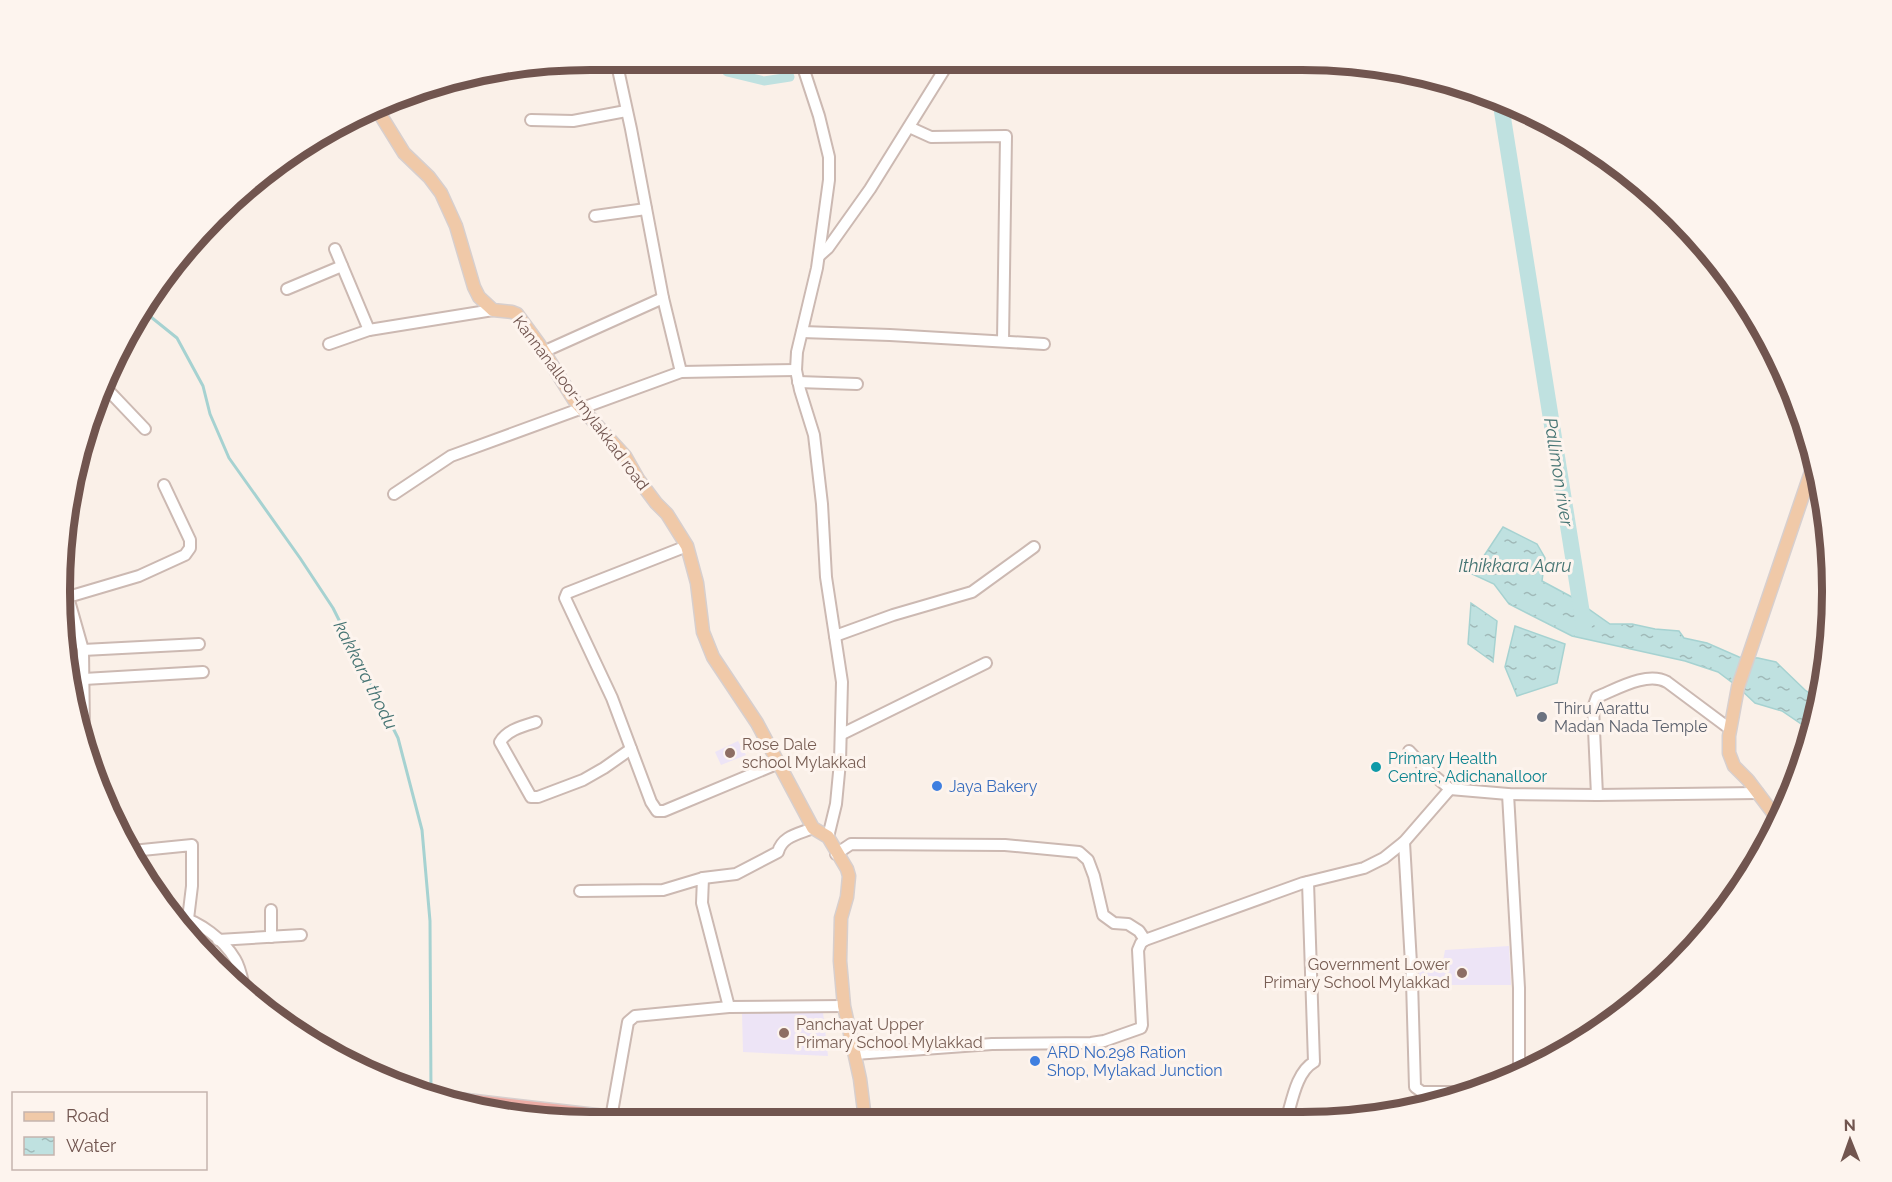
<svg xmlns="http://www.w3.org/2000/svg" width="1892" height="1182" viewBox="0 0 1892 1182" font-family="Raleway,sans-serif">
	<defs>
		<pattern id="water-ripples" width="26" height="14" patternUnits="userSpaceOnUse" patternTransform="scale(1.5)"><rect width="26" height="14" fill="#bfe1e0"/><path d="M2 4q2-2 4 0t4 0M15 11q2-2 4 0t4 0" fill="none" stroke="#a0b9b8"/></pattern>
	</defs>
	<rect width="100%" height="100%" fill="#faf0e8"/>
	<g fill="#ede4f6">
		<polygon points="738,741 746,755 721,765 715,752"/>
		<polygon points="1509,946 1511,985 1414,985 1413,961 1443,961 1445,950"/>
		<polygon points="823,1012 828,1056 743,1052 742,1013"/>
	</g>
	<g fill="url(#water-ripples)" stroke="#a6d2d1" stroke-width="1.5">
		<polygon points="1503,527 1537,544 1545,558 1542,581 1570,596 1610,624 1632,624 1655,629 1679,631 1684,638 1707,643 1739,657 1758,658 1776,662 1805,690 1819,700 1813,732 1782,711 1755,703 1738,687 1718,672 1685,661 1572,636 1509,604 1494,584 1472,574"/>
		<polygon points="1471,603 1497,621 1493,662 1468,644"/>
		<polygon points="1515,626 1565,644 1557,683 1517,696 1505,667"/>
	</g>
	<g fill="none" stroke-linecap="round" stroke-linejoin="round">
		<polyline stroke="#a6d2d1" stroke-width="3" points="146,313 177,338 203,386 210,414 229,458 300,558 333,608 398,738 422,830 430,921 431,1093"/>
		<polyline stroke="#bfe1e0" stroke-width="9" points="724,61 727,72 764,81 790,77"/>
		<polyline stroke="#bfe1e0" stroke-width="16" points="1500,99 1584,626"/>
		<g stroke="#ccb9b2" stroke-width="14">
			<g id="minor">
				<polyline points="616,60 631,129 663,298 681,372"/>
				<polyline points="801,61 819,116 829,157 829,180 817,268 797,352 796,370 800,390 814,435 822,504 826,577 842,682 840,762 836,804 828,837"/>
				<polyline points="531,120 573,121 626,111"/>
				<polyline points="909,127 931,137 1006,136 1003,341"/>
				<polyline points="595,216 646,209"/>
				<polyline points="335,249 369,330"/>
				<polyline points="819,256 828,248 870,189 949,62"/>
				<polyline points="287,289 342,266"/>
				<polyline points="802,332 890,335 1044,344"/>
				<polyline points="329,344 369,330 493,310"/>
				<polyline points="543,352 663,298"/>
				<polyline points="798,382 857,384"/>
				<polyline points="106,388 145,429"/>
				<polyline points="394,494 451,456 681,372 796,370"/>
				<polyline points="687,546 567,593 565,598 612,698 651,802 657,811 664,811 779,763"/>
				<polyline points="64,565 68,597 83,650 84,734"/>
				<polyline points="68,597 139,576 185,555 190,548 190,540 164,485"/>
				<polyline points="835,636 893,615 972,592 1034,547"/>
				<polyline points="83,650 199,644"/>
				<polyline points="84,679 203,672"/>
				<path d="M536,722C523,726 507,730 500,742L531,797H538L583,780L604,768L631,749"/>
				<polyline points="842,734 986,663"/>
				<polyline points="1409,751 1425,768 1450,789 1508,794 1597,795 1758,793"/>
				<polyline points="1508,794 1519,988 1519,1070"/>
				<path d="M1597,795L1593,708L1597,697C1617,689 1647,671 1667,682L1730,729"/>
				<polyline points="1404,842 1412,981 1415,1087 1422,1092 1467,1092"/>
				<polyline points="132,851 192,845 192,886 188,919"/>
				<polyline points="836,854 851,844 1005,845 1079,852 1088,860 1094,876 1103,915 1114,923 1128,924 1139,931 1145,940"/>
				<path d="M703,878L736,874L778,852C782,836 799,834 813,828"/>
				<polyline points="580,891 663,890 703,878 702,903 729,1007"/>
				<polyline points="271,910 271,937"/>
				<path d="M178,916C200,922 223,939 235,959C240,967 242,978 244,987"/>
				<polyline points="218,940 301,935"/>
				<polyline points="855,1054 992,1044 1091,1043 1104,1041 1141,1028 1142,1025 1138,950 1141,943 1145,940 1303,883 1364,868 1384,858 1404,842 1450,789"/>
				<polyline points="611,1118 628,1022 635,1016 729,1007 844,1006"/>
				<path d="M1286,1121C1292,1102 1296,1072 1314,1062L1308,882"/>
			</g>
		</g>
		<g stroke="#d7cfce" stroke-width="15">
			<g id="major">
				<polyline points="378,111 404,153 429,177 441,193 456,226 474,287 479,297 493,310 512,312 517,314 539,344 574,400 625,456 638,479 656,503 667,514 687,546 697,583 703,632 713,657 757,723 813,828 828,837 847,869 849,876 847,897 841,918 840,961 844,1006 860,1079 865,1119"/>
				<polyline points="1779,821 1748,780 1734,766 1729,753 1729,736 1738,687 1814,463"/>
			</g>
		</g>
		<g stroke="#d7cfce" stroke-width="18">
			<polyline id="highway" points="462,1101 609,1118"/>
		</g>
		<use href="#minor" stroke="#fff" stroke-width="10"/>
		<use href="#major" stroke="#f0c9a8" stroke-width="12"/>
		<use href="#highway" stroke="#ecada6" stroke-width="15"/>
	</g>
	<circle fill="#6b7280" stroke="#fdf4ee" stroke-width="2" cx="1542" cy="717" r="6"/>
	<g fill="#8d6e63" stroke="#fdf4ee" stroke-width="2">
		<circle cx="730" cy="753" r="6"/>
		<circle cx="1462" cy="973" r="6"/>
		<circle cx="784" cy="1033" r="6"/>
	</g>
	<circle fill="#0f9aa8" stroke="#fdf4ee" stroke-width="2" cx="1376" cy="767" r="6"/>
	<g fill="#3f7fe0" stroke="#fdf4ee" stroke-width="2">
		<circle cx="937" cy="786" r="6"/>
		<circle cx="1035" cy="1061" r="6"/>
	</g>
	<g text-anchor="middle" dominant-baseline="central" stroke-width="6" stroke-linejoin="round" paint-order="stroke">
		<g font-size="16" fill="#71554f" stroke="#fdf4ee">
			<text transform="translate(581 403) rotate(53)">Kannanalloor-mylakkad road</text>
		</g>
		<g font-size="16" fill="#5b616d" stroke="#fdf4ee" text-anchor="start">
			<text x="1554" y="708">Thiru Aarattu<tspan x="1554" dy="18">Madan Nada Temple</tspan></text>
		</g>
		<g font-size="16" fill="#785e54" stroke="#fdf4ee" text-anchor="start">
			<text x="742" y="744">Rose Dale<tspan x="742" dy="18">school Mylakkad</tspan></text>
			<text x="1450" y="964" text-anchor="end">Government Lower<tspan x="1450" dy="18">Primary School Mylakkad</tspan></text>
			<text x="796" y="1024">Panchayat Upper<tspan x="796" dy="18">Primary School Mylakkad</tspan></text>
		</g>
		<g font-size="16" fill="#0d838f" stroke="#fdf4ee" text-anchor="start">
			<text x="1388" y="758">Primary Health<tspan x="1388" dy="18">Centre, Adichanalloor</tspan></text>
		</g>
		<g font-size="16" fill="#366cbe" stroke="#fdf4ee" text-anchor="start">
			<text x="949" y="786">Jaya Bakery</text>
			<text x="1047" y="1052">ARD No.298 Ration<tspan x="1047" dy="18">Shop, Mylakad Junction</tspan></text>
		</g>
		<g font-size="18" font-style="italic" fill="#457473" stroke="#fdf4ee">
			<text transform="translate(1559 472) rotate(81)">Pallimon river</text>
			<text x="1515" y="565">Ithikkara Aaru</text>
			<text transform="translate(366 675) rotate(63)">kakkara thodu</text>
		</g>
	</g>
	<path d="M0 0H1892V1182H0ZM590 70H1302A520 520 0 0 1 1822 590V592A520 520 0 0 1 1302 1112H590A520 520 0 0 1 70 592V590A520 520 0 0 1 590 70Z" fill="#fdf4ee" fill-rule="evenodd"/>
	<path fill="none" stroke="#71554f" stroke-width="8" d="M590 70H1302A520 520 0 0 1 1822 590V592A520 520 0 0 1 1302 1112H590A520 520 0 0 1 70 592V590A520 520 0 0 1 590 70Z"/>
	<rect x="12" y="1092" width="195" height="78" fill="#fdf4ee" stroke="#c5b4ae" stroke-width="1.5"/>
	<rect x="24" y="1112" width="30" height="9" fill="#f0c9a8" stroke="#c5b4ae" stroke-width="1.5"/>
	<text x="66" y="1122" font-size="18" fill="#71554f">Road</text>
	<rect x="24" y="1137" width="30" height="18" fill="url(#water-ripples)" stroke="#c5b4ae" stroke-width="1.5"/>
	<text x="66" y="1152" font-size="18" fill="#71554f">Water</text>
	<g transform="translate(1850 1140) rotate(359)" stroke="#fdf4ee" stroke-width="4.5" paint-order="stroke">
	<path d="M0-4.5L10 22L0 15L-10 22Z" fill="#71554f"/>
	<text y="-9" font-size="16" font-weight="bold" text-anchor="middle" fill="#71554f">N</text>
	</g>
</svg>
